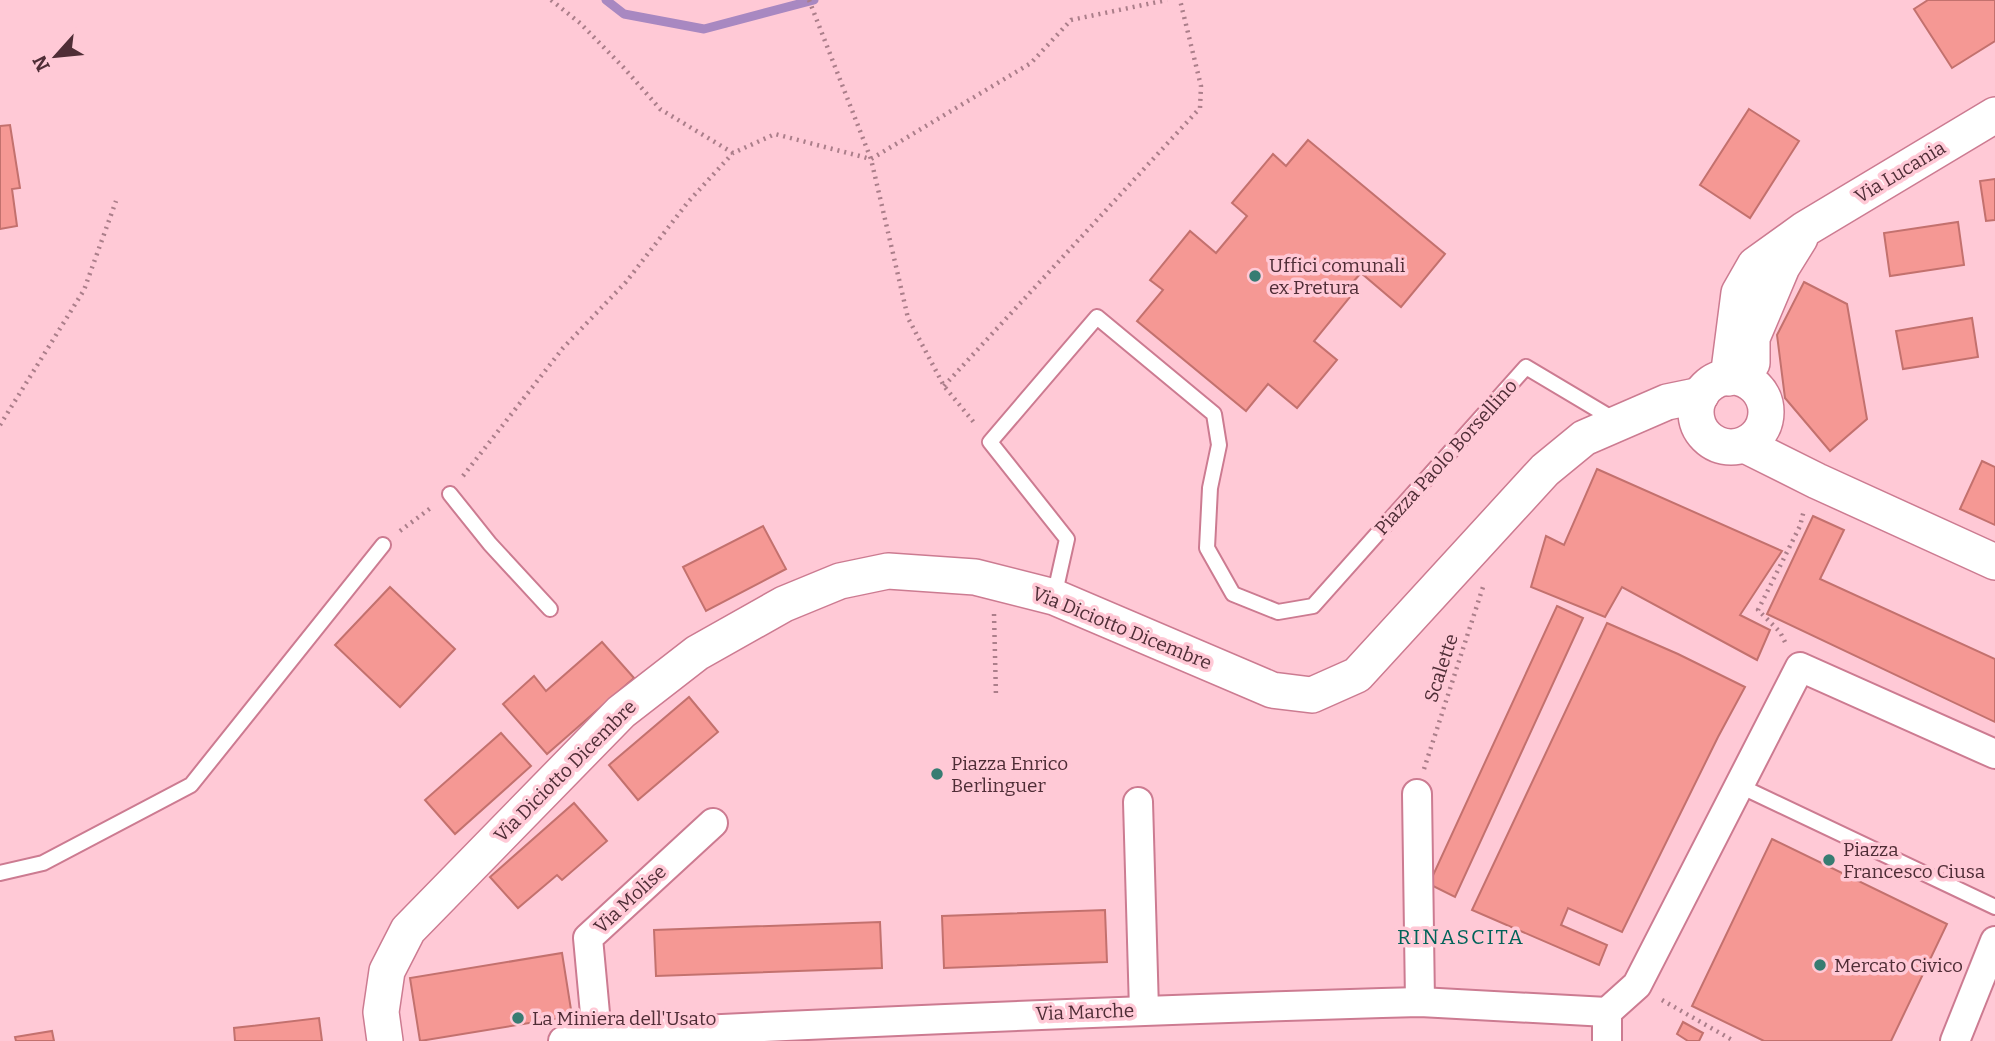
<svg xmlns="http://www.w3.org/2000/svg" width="1995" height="1041" viewBox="0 0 1995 1041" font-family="Bitter,serif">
	<rect width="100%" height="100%" fill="#ffc9d6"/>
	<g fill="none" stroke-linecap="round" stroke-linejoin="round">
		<polyline stroke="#a888c1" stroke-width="9" points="606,0 624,14 704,29 814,0"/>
	</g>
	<g fill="#f59894" stroke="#c3716e" stroke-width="2">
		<polygon points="1928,0 1995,0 1995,41 1952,68 1914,9"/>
		<polygon points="1749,109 1799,141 1750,218 1700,185"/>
		<polygon points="10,125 20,188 12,189 17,226 0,229 0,126"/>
		<polygon points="1308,140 1445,254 1401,307 1361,273 1344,292 1350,297 1314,341 1337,360 1297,408 1268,384 1246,411 1137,321 1163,290 1150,280 1190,231 1216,253 1247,216 1232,203 1273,154 1286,166"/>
		<polygon points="1995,179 1995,220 1986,221 1980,181"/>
		<polygon points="1958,222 1964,265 1890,276 1884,233"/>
		<polygon points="1804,282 1847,304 1867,419 1830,451 1785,398 1777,335"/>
		<polygon points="1972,318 1978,357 1903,369 1896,331"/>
		<polygon points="1982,461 1995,467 1995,525 1960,509"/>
		<polygon points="1597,469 1782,551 1740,615 1770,630 1757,660 1622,587 1605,617 1531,587 1546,536 1564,545"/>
		<polygon points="1813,516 1844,530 1820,579 1995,659 1995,722 1767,614"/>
		<polygon points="763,526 786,569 706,611 683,567"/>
		<polygon points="390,587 455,649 400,707 335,645"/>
		<polygon points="1557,606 1583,618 1455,897 1429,884"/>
		<polygon points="1607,623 1678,654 1745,687 1718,737 1622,932 1568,908 1561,925 1607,945 1599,965 1472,910"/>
		<polygon points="602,642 634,678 547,754 503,704 534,676 546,691"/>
		<polygon points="689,697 718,732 638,800 609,765"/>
		<polygon points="501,733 531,766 455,834 425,800"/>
		<polygon points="574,803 607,841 562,880 557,875 518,908 490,877"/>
		<polygon points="1772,839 1947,924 1891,1041 1764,1041 1692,1006"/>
		<polygon points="1105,910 1107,962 944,968 942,916"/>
		<polygon points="880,922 882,968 656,976 654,930"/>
		<polygon points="562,953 572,1016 420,1041 410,978"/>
		<polygon points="319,1018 322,1041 235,1041 234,1028"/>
		<polygon points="1683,1022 1703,1033 1699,1041 1688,1041 1677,1034"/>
		<polygon points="52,1031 54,1041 16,1041 15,1037"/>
	</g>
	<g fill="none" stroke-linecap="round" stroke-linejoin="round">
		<g stroke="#cc7b91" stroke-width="18">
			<g id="service">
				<polyline points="450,494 490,544 550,609"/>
				<polyline points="1054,597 1067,539 990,442 1097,317 1214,414 1219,445 1210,488 1207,548 1233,594 1278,612 1313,606 1526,367 1615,420"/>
				<polyline points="1740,786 1995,907"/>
				<polyline points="0,873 43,863 191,785 383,545"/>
			</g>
		</g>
		<g stroke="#cc7b91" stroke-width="32">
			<g id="minor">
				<polyline points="1417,794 1420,1002"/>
				<polyline points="1138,802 1144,1010"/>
				<polyline points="597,1035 588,938 713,823"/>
				<path d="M563,1041L597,1035C859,1022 1120,1011 1382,1003L1420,1002L1607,1012"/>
				<polyline points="1607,1041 1607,1012 1637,985 1800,667 1995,754"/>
				<polyline points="1955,1041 1995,941"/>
			</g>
		</g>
		<g stroke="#cc7b91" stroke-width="38">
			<g id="tertiary">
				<polyline points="1752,363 1752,338 1782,267 1800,238"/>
				<circle cx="1731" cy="412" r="35"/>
				<polyline points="1728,378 1739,293 1755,265 1805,229 1995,115"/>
				<polyline points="1745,445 1817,481 1995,562"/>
				<polyline points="385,1041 381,1012 387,971 408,930 621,712 697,653 784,604 840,581 888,571 975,577 1054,597 1272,690 1312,695 1357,675 1545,470 1584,438 1667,402 1701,395"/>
			</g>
		</g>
		<g stroke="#ab7e8a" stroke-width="4.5" stroke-dasharray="2 5" stroke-linecap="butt">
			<polyline points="551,0 580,23 624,68 660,109 733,153"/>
			<polyline points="809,0 871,159 908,318 944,386 976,425"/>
			<polyline points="944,386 1200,108 1201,86 1180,0"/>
			<polyline points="0,425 84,290 116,201"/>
			<polyline points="463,476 563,348 626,282 688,202 733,153 775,134 871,159 1031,63 1071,20 1167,0"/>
			<polyline points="400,531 432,507"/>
			<polyline points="994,614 996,697"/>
			<polyline points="1785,642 1780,632 1758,610 1800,526 1804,510"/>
			<polyline points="1424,769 1483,587"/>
			<polyline points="1662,1000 1734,1041"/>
		</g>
		<use href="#service" stroke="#fff" stroke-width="14"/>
		<use href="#minor" stroke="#fff" stroke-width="28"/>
		<use href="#tertiary" stroke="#fff" stroke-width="35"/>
	</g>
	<g fill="#377c72" stroke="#ffc9d6" stroke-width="2.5">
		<circle cx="1255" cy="276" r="7"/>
		<circle cx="937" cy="774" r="7"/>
		<circle cx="1829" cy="860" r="7"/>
		<circle cx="1820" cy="965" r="7"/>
		<circle cx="518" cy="1018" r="7"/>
	</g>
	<g text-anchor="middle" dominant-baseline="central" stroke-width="7" stroke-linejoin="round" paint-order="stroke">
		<g font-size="19" fill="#4f2d36" stroke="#ffc9d6">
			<text transform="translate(1900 172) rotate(-31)">Via Lucania</text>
			<text transform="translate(1446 457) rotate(-48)">Piazza Paolo Borsellino</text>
			<text transform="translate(1122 628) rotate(22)">Via Diciotto Dicembre</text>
			<text transform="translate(1441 668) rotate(-72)">Scalette</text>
			<text transform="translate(565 771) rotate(-45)">Via Diciotto Dicembre</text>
			<text transform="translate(630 899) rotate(-43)">Via Molise</text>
			<text transform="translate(1085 1012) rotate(-2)">Via Marche</text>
		</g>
		<g font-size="19" fill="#4f2d36" stroke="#ffc9d6" text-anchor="start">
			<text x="1269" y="265">Uffici comunali<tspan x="1269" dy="22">ex Pretura</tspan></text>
			<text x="951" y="763">Piazza Enrico<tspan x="951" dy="22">Berlinguer</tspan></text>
			<text x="1843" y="849">Piazza<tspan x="1843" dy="22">Francesco Ciusa</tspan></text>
			<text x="1834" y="965">Mercato Civico</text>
			<text x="532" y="1018">La Miniera dell'Usato</text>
		</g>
		<g font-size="21" letter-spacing="2" fill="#006359" stroke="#ffc9d6">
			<text x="1461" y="937">RINASCITA</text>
		</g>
	</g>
	<g transform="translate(56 56) rotate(243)" stroke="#ffc9d6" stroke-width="5" paint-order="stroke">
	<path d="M0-5L12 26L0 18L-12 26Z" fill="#4f2d36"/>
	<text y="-10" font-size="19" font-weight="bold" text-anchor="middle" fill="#4f2d36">N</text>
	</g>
</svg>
